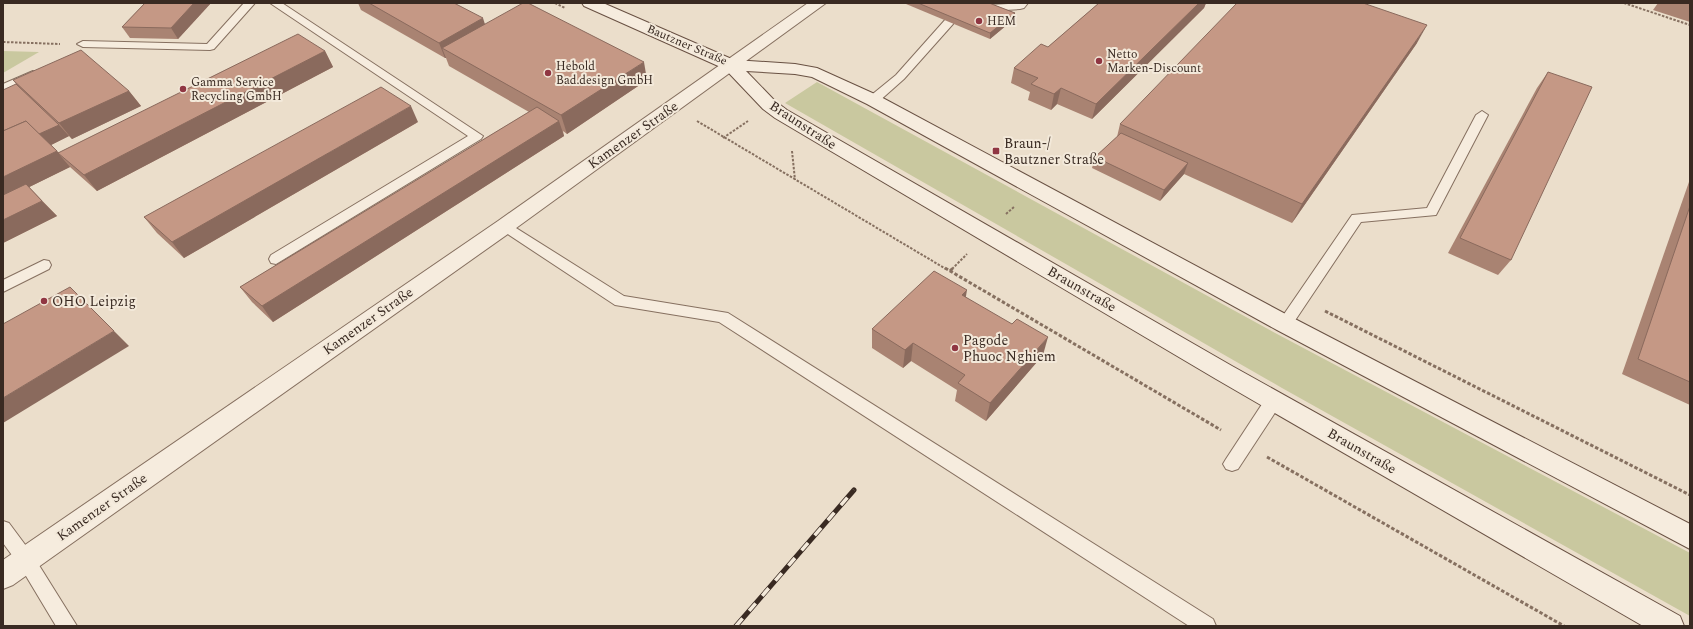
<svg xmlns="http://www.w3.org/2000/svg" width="1693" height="629" viewBox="0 0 1693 629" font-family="Spectral,serif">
	<rect width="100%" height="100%" fill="#ebdecb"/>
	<g fill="#c9c89f">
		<polygon points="3,51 39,52 3,73"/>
		<polygon points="817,82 1277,334 1690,553 1690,616 1282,388 785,103"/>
	</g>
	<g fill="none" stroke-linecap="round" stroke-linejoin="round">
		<g stroke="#867060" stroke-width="2">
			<g id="service">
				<polygon points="244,3 255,3 214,49 210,50 83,47 77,44 83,41 207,44"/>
				<polygon points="270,3 282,3 483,136 481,139 276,264 271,263 269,259 271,255 468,136"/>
				<polygon points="1028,3 1024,8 1020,9 988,11 983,8 988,5"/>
				<polygon points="949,19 954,22 953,24 904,79 877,103 869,103 867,100 869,97 896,75 945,20"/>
				<polygon points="33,71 39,75 37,77 3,92 3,84"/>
				<polygon points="1482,111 1488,115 1436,215 1361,222 1290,328 1285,330 1280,328 1277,324 1280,320 1352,215 1427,208 1476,115"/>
				<polygon points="505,221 624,296 728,313 1213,619 1216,626 1189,626 719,322 615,305 500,229 498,226 500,223"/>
				<polygon points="44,260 49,261 51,265 49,269 3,292 3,280"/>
				<polygon points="1274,393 1280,395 1282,400 1280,405 1238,469 1232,471 1226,469 1223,464 1226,459 1268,395"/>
				<polygon points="3,521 9,523 32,554 77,626 56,626 20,566 3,543"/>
			</g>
		</g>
		<g stroke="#867060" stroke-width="2">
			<polygon id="minor" points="808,3 826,3 512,231 13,585 3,589 3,560 498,221"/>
		</g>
		<g stroke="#695143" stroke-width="2">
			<polygon id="secondary" points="582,3 603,3 734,60 795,64 817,68 879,96 1293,318 1690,524 1690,549 1277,330 867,104 812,77 795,74 746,71 775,101 787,110 1232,366 1680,616 1684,626 1643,626 1216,379 775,118 763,109 725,69 584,6"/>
		</g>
		<g stroke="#867060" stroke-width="2" stroke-dasharray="2.5 1.5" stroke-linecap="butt">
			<polyline points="555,3 565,8"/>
			<polyline points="1624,3 1690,25"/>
			<polyline points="3,42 60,44"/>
			<polyline points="697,121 946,269"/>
			<polyline points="723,138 748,121"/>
			<polyline points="792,151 795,180"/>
			<polyline points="1006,214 1014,207"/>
			<polyline points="952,269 967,254"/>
		</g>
		<g stroke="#867060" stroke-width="3" stroke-dasharray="3.5 2" stroke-linecap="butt">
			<polyline points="945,268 1221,430"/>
			<polyline points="950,271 953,268"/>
			<polyline points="1325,311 1690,495"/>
			<polyline points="1267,457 1564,626"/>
		</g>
		<use href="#service" fill="#f6ecde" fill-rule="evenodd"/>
		<use href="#minor" fill="#f6ecde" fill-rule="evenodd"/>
		<use href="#secondary" fill="#f6ecde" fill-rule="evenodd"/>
		<g stroke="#392a22" stroke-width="5">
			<polyline id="rail" points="736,626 854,490"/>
		</g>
		<use href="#rail" stroke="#f3e9da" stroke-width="3.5" stroke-dasharray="10" stroke-linecap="butt"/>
	</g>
	<g fill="#a98372">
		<polygon points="145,3 211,3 178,39 130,38 122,27"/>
		<polygon points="358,3 454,3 485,24 647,80 567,134 563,131 564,136 273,322 252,302 240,287 529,112 449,66 446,58 445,58 361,10"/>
		<polygon points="906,3 989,3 1015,13 1014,19 990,39 906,4"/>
		<polygon points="1099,3 1206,3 1204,8 1092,119 1057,104 1051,110 1028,100 1030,92 1011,83 1014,68 1048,47"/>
		<polygon points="1658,3 1690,3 1690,22 1653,10"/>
		<polygon points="1417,43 1292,223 1184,174 1160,201 1092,168 1095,157 1117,137 1120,124"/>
		<polygon points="325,51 333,67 97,191 70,167 29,187 57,216 3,243 16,84 13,80 129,91 141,106 72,139 69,136 51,145 59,153"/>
		<polygon points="1548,72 1511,260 1498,275 1448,253 1537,88"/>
		<polygon points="418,122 184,258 157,233 144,217"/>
		<polygon points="1690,179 1690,405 1622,374"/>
		<polygon points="966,297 1043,355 986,421 955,401 957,390 911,361 903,368 872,348 872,329"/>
	</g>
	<g fill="#8a6a5d">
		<polygon points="194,3 211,3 178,39 171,28"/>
		<polygon points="1199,3 1206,3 1204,8 1092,119 1096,104"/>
		<polygon points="1015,13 1014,19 990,39 990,33"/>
		<polygon points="483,18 488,34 442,48 446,58 445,58 439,43"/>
		<polygon points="1427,25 1417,43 1292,223 1302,204"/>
		<polygon points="325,51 333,67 97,191 84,175"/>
		<polygon points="644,62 647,80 567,134 561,115"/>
		<polygon points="1061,88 1057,104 1051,110 1054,94"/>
		<polygon points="129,91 141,106 72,139 59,123"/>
		<polygon points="411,106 418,122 184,258 172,242"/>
		<polygon points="559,121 564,136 273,322 262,306"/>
		<polygon points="59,125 69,136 49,146 39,134"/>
		<polygon points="57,151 61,156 58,153 70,167 3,200 3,177"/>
		<polygon points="1188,163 1184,174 1160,201 1164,190"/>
		<polygon points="42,201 57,216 3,243 3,220"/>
		<polygon points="967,290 964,308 962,295"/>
		<polygon points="114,331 129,346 3,423 3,398"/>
		<polygon points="1048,337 1043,355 986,421 990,403"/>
		<polygon points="913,343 911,361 903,368 905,350"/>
	</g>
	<g fill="#c59885" stroke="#8a6a5d">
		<polygon points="145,3 194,3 171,28 122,27"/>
		<polygon points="369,3 454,3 483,18 439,43"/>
		<polygon points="523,3 528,3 644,62 561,115 442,48"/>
		<polygon points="918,3 989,3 1015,13 990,33"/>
		<polygon points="1099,3 1199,3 1096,104 1061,88 1054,94 1031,84 1038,78 1014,68 1041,44 1048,47"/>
		<polygon points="1237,3 1363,3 1427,25 1302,204 1120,124"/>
		<polygon points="298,34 325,51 84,175 58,153"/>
		<polygon points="81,50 129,91 59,123 13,80"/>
		<polygon points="1548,72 1592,87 1511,260 1460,238"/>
		<polygon points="16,84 59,125 39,134 26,121 3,131 3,90"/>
		<polygon points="381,87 411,106 172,242 144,217"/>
		<polygon points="537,107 559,121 262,306 240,287"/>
		<polygon points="26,121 57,151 3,177 3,131"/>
		<polygon points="1121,133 1188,163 1164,190 1095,157"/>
		<polygon points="26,184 42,201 3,220 3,195"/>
		<polygon points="1690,206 1690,382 1638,359"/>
		<polygon points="934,271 967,290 962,295 1012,324 1017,319 1048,337 990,403 958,383 965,375 913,343 905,350 872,329"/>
		<polygon points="70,287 114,331 3,398 3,324"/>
	</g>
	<g fill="#903642" stroke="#f3e9da" stroke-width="1.5">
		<circle cx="979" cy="21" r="4"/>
		<circle cx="1099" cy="61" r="4"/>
		<circle cx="548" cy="73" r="4"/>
		<circle cx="183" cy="89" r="4"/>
		<rect x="992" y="147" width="8" height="8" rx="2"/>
		<circle cx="44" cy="301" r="4"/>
		<circle cx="955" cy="348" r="4"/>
	</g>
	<g text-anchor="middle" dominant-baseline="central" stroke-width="4" stroke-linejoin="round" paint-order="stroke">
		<g font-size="12" fill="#392a22" stroke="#f3e9da" text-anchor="start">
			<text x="987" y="21">HEM</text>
			<text x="1107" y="54">Netto<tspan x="1107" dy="14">Marken-Discount</tspan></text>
			<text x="556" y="66">Hebold<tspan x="556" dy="14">Bad.design GmbH</tspan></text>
			<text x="191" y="82">Gamma Service<tspan x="191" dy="14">Recycling GmbH</tspan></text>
		</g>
		<g font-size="12" fill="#392a22" stroke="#f3e9da">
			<text transform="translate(687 45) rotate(23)">Bautzner Straße</text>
		</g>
		<g font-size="14" fill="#392a22" stroke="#f3e9da">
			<text transform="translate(803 125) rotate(33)">Braunstraße</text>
			<text transform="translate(633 135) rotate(-35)">Kamenzer Straße</text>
			<text transform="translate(1082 289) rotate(30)">Braunstraße</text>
			<text transform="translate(368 321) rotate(-35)">Kamenzer Straße</text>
			<text transform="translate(1362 451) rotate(30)">Braunstraße</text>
			<text transform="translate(102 507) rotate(-35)">Kamenzer Straße</text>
		</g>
		<g font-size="14" fill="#392a22" stroke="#f3e9da" text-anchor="start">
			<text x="1004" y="143">Braun-/<tspan x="1004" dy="16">Bautzner Straße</tspan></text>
			<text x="52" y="301">OHO Leipzig</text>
			<text x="963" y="340">Pagode<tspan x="963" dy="16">Phuoc Nghiem</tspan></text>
		</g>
	</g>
	<rect width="1693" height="629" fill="none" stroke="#392a22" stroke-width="8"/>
</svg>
